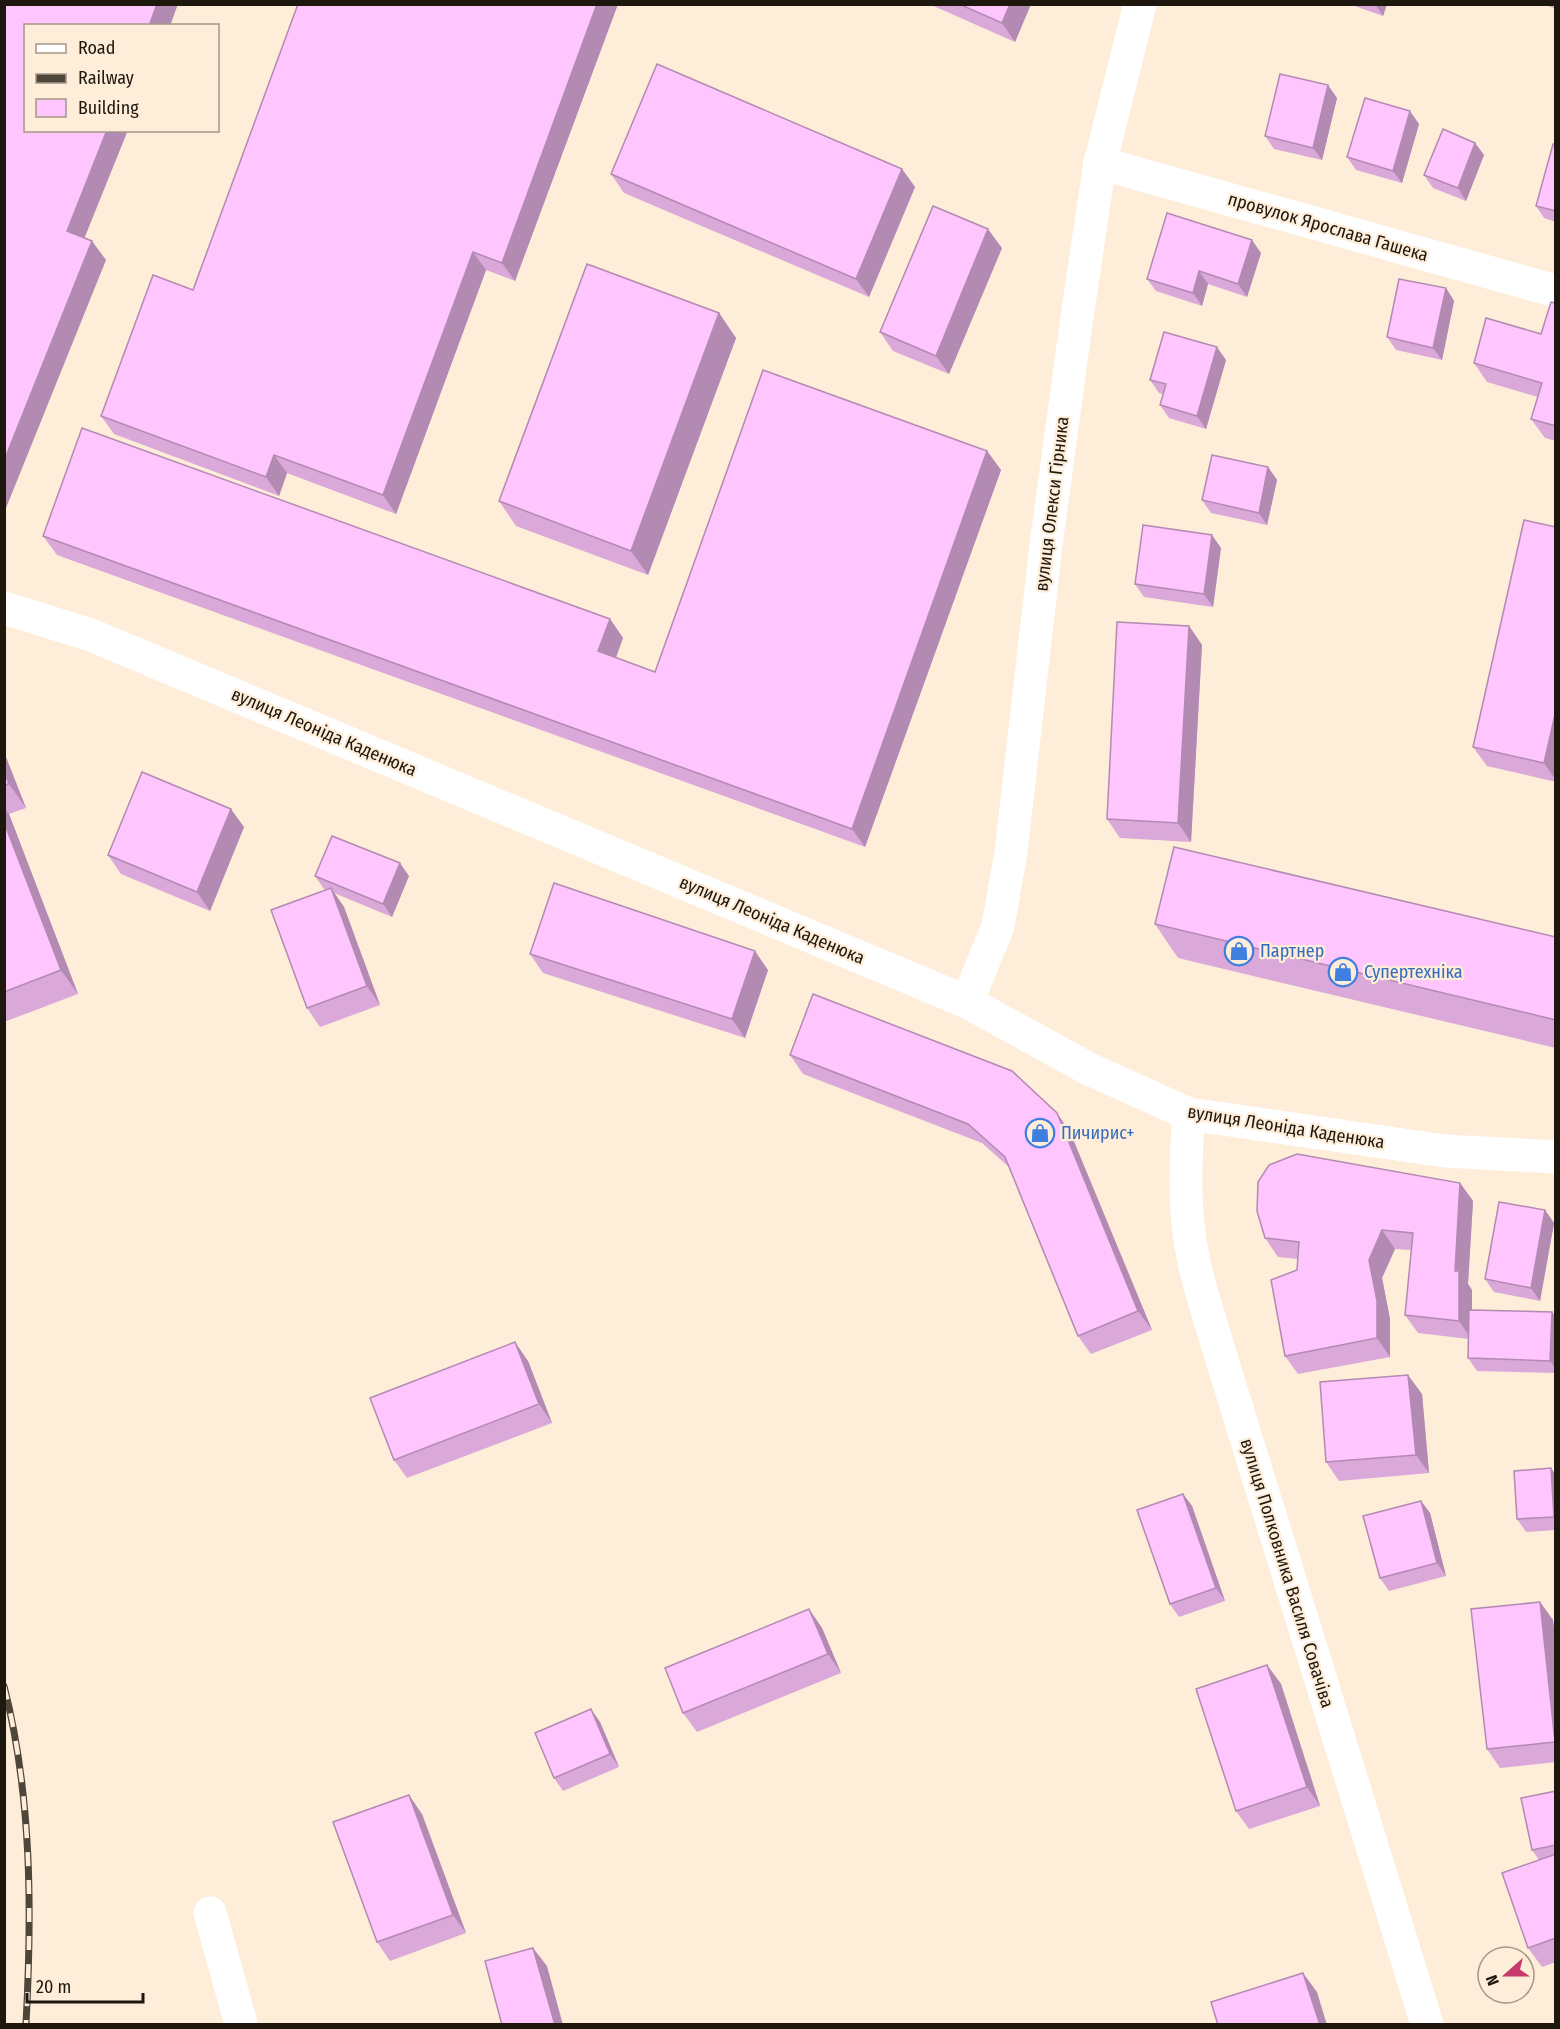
<svg xmlns="http://www.w3.org/2000/svg" width="1560" height="2029" viewBox="0 0 1560 2029" font-family="'Fira Sans Condensed',sans-serif">
	<rect width="100%" height="100%" fill="#feedd9"/>
	<g fill="none" stroke-linecap="round" stroke-linejoin="round">
		<g stroke="#fff" stroke-width="33">
			<polyline points="1100,163 1556,291"/>
			<polyline points="967,1002 998,926 1011,852 1046,545 1077,317 1100,163 1140,4"/>
			<polyline points="210,1913 241,2024"/>
		</g>
		<g stroke="#fff" stroke-width="33">
			<polyline points="4,608 91,635 967,1002 1089,1069 1189,1114 1445,1151 1556,1157"/>
			<path d="M1189,1114C1185,1163 1183,1213 1194,1262C1200,1291 1210,1319 1218,1347L1427,2024"/>
		</g>
		<g stroke="#4f463a" stroke-width="7">
			<path id="rail" d="M4,1686C32,1796 32,1912 26,2024"/>
		</g>
		<use href="#rail" stroke="#feedd9" stroke-width="4.5" stroke-dasharray="14" stroke-linecap="butt"/>
	</g>
	<g fill="#daa9da">
		<polygon points="298,4 618,4 515,281 486,270 396,514 287,473 279,496 114,434 101,416 193,290"/>
		<polygon points="929,4 1031,4 1015,42"/>
		<polygon points="1349,4 1387,4 1383,16"/>
		<polygon points="1544,4 1556,4 1556,9 1545,5"/>
		<polygon points="1337,98 1322,160 1274,149 1265,136"/>
		<polygon points="1419,124 1402,183 1356,170 1347,157"/>
		<polygon points="1475,143 1484,155 1466,201 1433,188 1424,175"/>
		<polygon points="1556,144 1556,222 1544,218 1536,206"/>
		<polygon points="902,169 915,187 869,297 624,193 611,174"/>
		<polygon points="1002,248 949,374 893,351 880,332"/>
		<polygon points="1261,253 1247,297 1208,284 1202,306 1156,291 1147,279"/>
		<polygon points="1446,288 1454,301 1442,360 1396,350 1387,337"/>
		<polygon points="1556,303 1556,441 1545,438 1531,419 1538,397 1487,382 1474,363 1541,334"/>
		<polygon points="719,313 736,338 648,575 516,526 499,501"/>
		<polygon points="1226,360 1206,429 1169,418 1160,405 1163,394 1159,393 1150,380"/>
		<polygon points="987,451 1001,470 865,847 57,555 43,536 610,619 623,638 616,658 655,672"/>
		<polygon points="1268,467 1277,480 1267,525 1211,513 1202,500"/>
		<polygon points="1556,527 1556,782 1487,766 1473,747"/>
		<polygon points="1221,548 1213,607 1144,597 1135,584"/>
		<polygon points="1189,626 1202,645 1191,842 1120,838 1107,819"/>
		<polygon points="4,752 26,808 9,814 78,994 4,1022"/>
		<polygon points="244,827 210,911 121,874 108,855"/>
		<polygon points="315,876 409,876 392,917 334,893 344,907 380,1005 320,1027 307,1008 327,890 324,889"/>
		<polygon points="1155,924 1556,937 1556,1048 1178,958"/>
		<polygon points="530,954 768,970 745,1038 543,973"/>
		<polygon points="790,1055 1070,1132 1152,1330 1091,1354 1078,1336 1010,1168 982,1143 803,1074"/>
		<polygon points="1460,1183 1473,1201 1468,1284 1472,1290 1472,1310 1552,1312 1556,1317 1556,1373 1477,1371 1468,1358 1469,1339 1418,1333 1405,1315 1411,1250 1395,1249 1382,1278 1390,1319 1390,1357 1298,1374 1285,1356 1298,1259 1278,1257 1265,1238"/>
		<polygon points="1545,1210 1554,1223 1540,1301 1494,1292 1485,1279"/>
		<polygon points="528,1361 552,1423 407,1478 394,1460"/>
		<polygon points="1422,1394 1429,1473 1339,1481 1326,1462"/>
		<polygon points="1556,1475 1556,1530 1526,1532 1517,1519"/>
		<polygon points="1183,1494 1192,1506 1225,1601 1179,1617 1170,1604"/>
		<polygon points="1421,1501 1430,1513 1446,1576 1389,1591 1380,1578"/>
		<polygon points="1540,1602 1553,1620 1556,1643 1556,1762 1500,1768 1487,1749"/>
		<polygon points="809,1609 822,1628 841,1673 697,1732 683,1713"/>
		<polygon points="1267,1665 1281,1684 1320,1806 1249,1829 1236,1811"/>
		<polygon points="600,1722 619,1767 563,1791 554,1778"/>
		<polygon points="1556,1791 1556,1962 1542,1967 1528,1948 1539,1860 1532,1850"/>
		<polygon points="422,1814 466,1933 390,1961 377,1942"/>
	</g>
	<g fill="#b28ab2">
		<polygon points="157,4 178,4 170,26 149,26"/>
		<polygon points="597,4 618,4 515,281 502,263"/>
		<polygon points="1010,4 1031,4 1015,42 1002,23"/>
		<polygon points="1375,4 1387,4 1383,16"/>
		<polygon points="1328,85 1337,98 1322,160 1313,148"/>
		<polygon points="1410,111 1419,124 1402,183 1393,171"/>
		<polygon points="107,130 128,130 80,249 67,231"/>
		<polygon points="1475,143 1484,155 1466,201 1458,188"/>
		<polygon points="902,169 915,187 869,297 856,279"/>
		<polygon points="988,229 1002,248 949,374 936,356"/>
		<polygon points="1252,240 1261,253 1247,297 1238,284"/>
		<polygon points="92,241 106,260 4,513 4,461"/>
		<polygon points="473,252 486,270 396,514 383,495"/>
		<polygon points="1199,271 1208,284 1202,306 1193,293"/>
		<polygon points="1446,288 1454,301 1442,360 1433,348"/>
		<polygon points="719,313 736,338 648,575 631,551"/>
		<polygon points="1217,347 1226,360 1206,429 1197,416"/>
		<polygon points="987,451 1001,470 865,847 852,829"/>
		<polygon points="274,455 287,473 279,496 266,477"/>
		<polygon points="1268,467 1277,480 1267,525 1259,513"/>
		<polygon points="1212,535 1221,548 1213,607 1204,594"/>
		<polygon points="610,619 623,638 611,670 598,651"/>
		<polygon points="1189,626 1202,645 1191,842 1178,823"/>
		<polygon points="1556,710 1556,780 1544,763"/>
		<polygon points="4,752 26,808 9,784 4,772"/>
		<polygon points="4,808 9,814 78,994 61,970 4,822"/>
		<polygon points="231,809 244,827 210,911 197,892"/>
		<polygon points="400,863 409,876 392,917 383,904"/>
		<polygon points="331,888 344,907 380,1005 367,986"/>
		<polygon points="755,951 768,970 745,1038 732,1019"/>
		<polygon points="1057,1113 1070,1132 1152,1330 1138,1311"/>
		<polygon points="1460,1183 1473,1201 1468,1284 1472,1290 1472,1340 1459,1321 1455,1271"/>
		<polygon points="1545,1210 1554,1223 1540,1301 1531,1288"/>
		<polygon points="1382,1230 1395,1249 1382,1278 1390,1319 1390,1357 1377,1338 1369,1260"/>
		<polygon points="1552,1312 1556,1317 1556,1369 1550,1361"/>
		<polygon points="515,1342 528,1361 552,1423 539,1404"/>
		<polygon points="1408,1375 1422,1394 1429,1473 1416,1455"/>
		<polygon points="1551,1468 1556,1475 1556,1518 1554,1517"/>
		<polygon points="1183,1494 1192,1506 1225,1601 1216,1588"/>
		<polygon points="1421,1501 1430,1513 1446,1576 1437,1563"/>
		<polygon points="1540,1602 1553,1620 1556,1643 1556,1742"/>
		<polygon points="809,1609 822,1628 841,1673 828,1654"/>
		<polygon points="1267,1665 1281,1684 1320,1806 1307,1787"/>
		<polygon points="591,1709 600,1722 619,1767 610,1754"/>
		<polygon points="409,1795 422,1814 466,1933 453,1915"/>
		<polygon points="533,1948 547,1966 563,2025 555,2025"/>
		<polygon points="1303,1973 1317,1992 1327,2025 1320,2025"/>
	</g>
	<g fill="#fec5fe" stroke="#b28ab2" stroke-width="1.5">
		<polygon points="4,4 157,4 149,26 26,26 26,130 107,130 67,231 92,241 4,461"/>
		<polygon points="298,4 597,4 502,263 473,252 383,495 274,455 266,477 101,416 153,275 193,290"/>
		<polygon points="959,4 1010,4 1002,23"/>
		<polygon points="657,64 902,169 856,279 611,174"/>
		<polygon points="1280,74 1328,85 1313,148 1265,136"/>
		<polygon points="1365,98 1410,111 1393,171 1347,157"/>
		<polygon points="1443,129 1475,143 1458,188 1424,175"/>
		<polygon points="1553,144 1556,144 1556,211 1536,206"/>
		<polygon points="933,206 988,229 936,356 880,332"/>
		<polygon points="1167,213 1252,240 1238,284 1199,271 1193,293 1147,279"/>
		<polygon points="587,264 719,313 631,551 499,501"/>
		<polygon points="1399,279 1446,288 1433,348 1387,337"/>
		<polygon points="1551,302 1556,303 1556,426 1531,419 1542,383 1474,363 1486,318 1541,334"/>
		<polygon points="1164,332 1217,347 1197,416 1160,405 1166,384 1150,380"/>
		<polygon points="763,370 987,451 852,829 43,536 82,428 610,619 598,651 655,672"/>
		<polygon points="1212,455 1268,467 1259,513 1202,500"/>
		<polygon points="1524,520 1556,527 1556,710 1544,763 1473,747"/>
		<polygon points="1143,525 1212,535 1204,594 1135,584"/>
		<polygon points="1117,622 1189,626 1178,823 1107,819"/>
		<polygon points="4,772 9,784 4,785"/>
		<polygon points="142,772 231,809 197,892 108,855"/>
		<polygon points="4,822 61,970 4,992"/>
		<polygon points="332,836 400,863 383,904 315,876"/>
		<polygon points="1174,847 1556,937 1556,1020 1155,924"/>
		<polygon points="554,883 755,951 732,1019 530,954"/>
		<polygon points="331,888 367,986 307,1008 271,910"/>
		<polygon points="813,994 1012,1071 1057,1113 1138,1311 1078,1336 1005,1157 968,1124 790,1055"/>
		<polygon points="1297,1154 1460,1183 1455,1271 1459,1271 1459,1321 1405,1315 1413,1233 1382,1230 1369,1260 1377,1301 1377,1338 1285,1356 1271,1280 1297,1270 1299,1242 1265,1238 1257,1211 1258,1182 1269,1165"/>
		<polygon points="1499,1202 1545,1210 1531,1288 1485,1279"/>
		<polygon points="1469,1310 1552,1312 1550,1361 1468,1358"/>
		<polygon points="515,1342 539,1404 394,1460 370,1398"/>
		<polygon points="1408,1375 1416,1455 1326,1462 1320,1382"/>
		<polygon points="1551,1468 1554,1517 1517,1519 1514,1471"/>
		<polygon points="1183,1494 1216,1588 1170,1604 1137,1510"/>
		<polygon points="1421,1501 1437,1563 1380,1578 1363,1516"/>
		<polygon points="1540,1602 1555,1742 1487,1749 1471,1609"/>
		<polygon points="809,1609 828,1654 683,1713 665,1668"/>
		<polygon points="1267,1665 1307,1787 1236,1811 1196,1689"/>
		<polygon points="591,1709 610,1754 554,1778 535,1733"/>
		<polygon points="1556,1791 1556,1845 1532,1850 1521,1798"/>
		<polygon points="409,1795 453,1915 377,1942 333,1822"/>
		<polygon points="1556,1854 1556,1938 1528,1948 1502,1873"/>
		<polygon points="533,1948 555,2025 502,2025 485,1961"/>
		<polygon points="1303,1973 1320,2025 1218,2025 1211,2002"/>
	</g>
	<defs>
		<g id="shop-ring" transform="scale(1.5)"><circle r="9.5" fill="#feedd9" stroke="#3f7fe0" stroke-width="1.5"/><path d="M-5-2.5h2.3a2.7 3.5 0 0 1 5.4 0H5L5.5 6h-11ZM-1.5-2.5h3a1.5 2.3 0 0 0-3 0Z" fill="#3f7fe0"/></g>
	</defs>
	<g fill-rule="evenodd">
		<use href="#shop-ring" x="1239" y="951"/>
		<use href="#shop-ring" x="1343" y="972"/>
		<use href="#shop-ring" x="1040" y="1133"/>
	</g>
	<g text-anchor="middle" dominant-baseline="central" stroke-width="4.5" stroke-linejoin="round" paint-order="stroke">
		<g font-size="18" fill="#1e170e" stroke="#feedd9">
			<text transform="translate(1328 227) rotate(16)">провулок Ярослава Гашека</text>
			<text transform="translate(1052 504) rotate(-83)">вулиця Олекси Гірника</text>
			<text transform="translate(324 732) rotate(23)">вулиця Леоніда Каденюка</text>
			<text transform="translate(772 920) rotate(23)">вулиця Леоніда Каденюка</text>
			<text transform="translate(1286 1127) rotate(9)">вулиця Леоніда Каденюка</text>
			<text transform="translate(1287 1573) rotate(73)">вулиця Полковника Василя Совачіва</text>
		</g>
		<g font-size="18" fill="#366cbe" stroke="#feedd9" text-anchor="start">
			<text x="1260" y="951">Партнер</text>
			<text x="1364" y="972">Супертехніка</text>
			<text x="1061" y="1133">Пичирис+</text>
		</g>
	</g>
	<rect width="1560" height="2029" fill="none" stroke="#1e170e" stroke-width="12"/>
	<rect x="24" y="24" width="195" height="108" fill="#feedd9" stroke="#a49788" stroke-width="1.5"/>
	<rect x="36" y="44" width="30" height="9" fill="#ffffff" stroke="#a49788" stroke-width="1.5"/>
	<text x="78" y="54" font-size="18" fill="#1e170e">Road</text>
	<rect x="36" y="74" width="30" height="9" fill="#4f463a" stroke="#a49788" stroke-width="1.5"/>
	<text x="78" y="84" font-size="18" fill="#1e170e">Railway</text>
	<rect x="36" y="99" width="30" height="18" fill="#fec5fe" stroke="#a49788" stroke-width="1.5"/>
	<text x="78" y="114" font-size="18" fill="#1e170e">Building</text>
	<g transform="translate(1506 1975) rotate(249)"><circle r="28" fill="#feedd9" stroke="#a49788" stroke-width="1.5"/>
	<path d="M0-4.5L10 22L0 15L-10 22Z" fill="#c63969"/>
	<text y="-9" font-size="16" font-weight="bold" text-anchor="middle" fill="#1e170e">N</text>
	</g>
	<path d="M27 1993v9h116v-9" fill="none" stroke="#1e170e" stroke-width="3"/>
	<text x="36" y="1993" font-size="18" fill="#1e170e" stroke="#feedd9" stroke-width="4.5" paint-order="stroke">20 m</text>
</svg>
